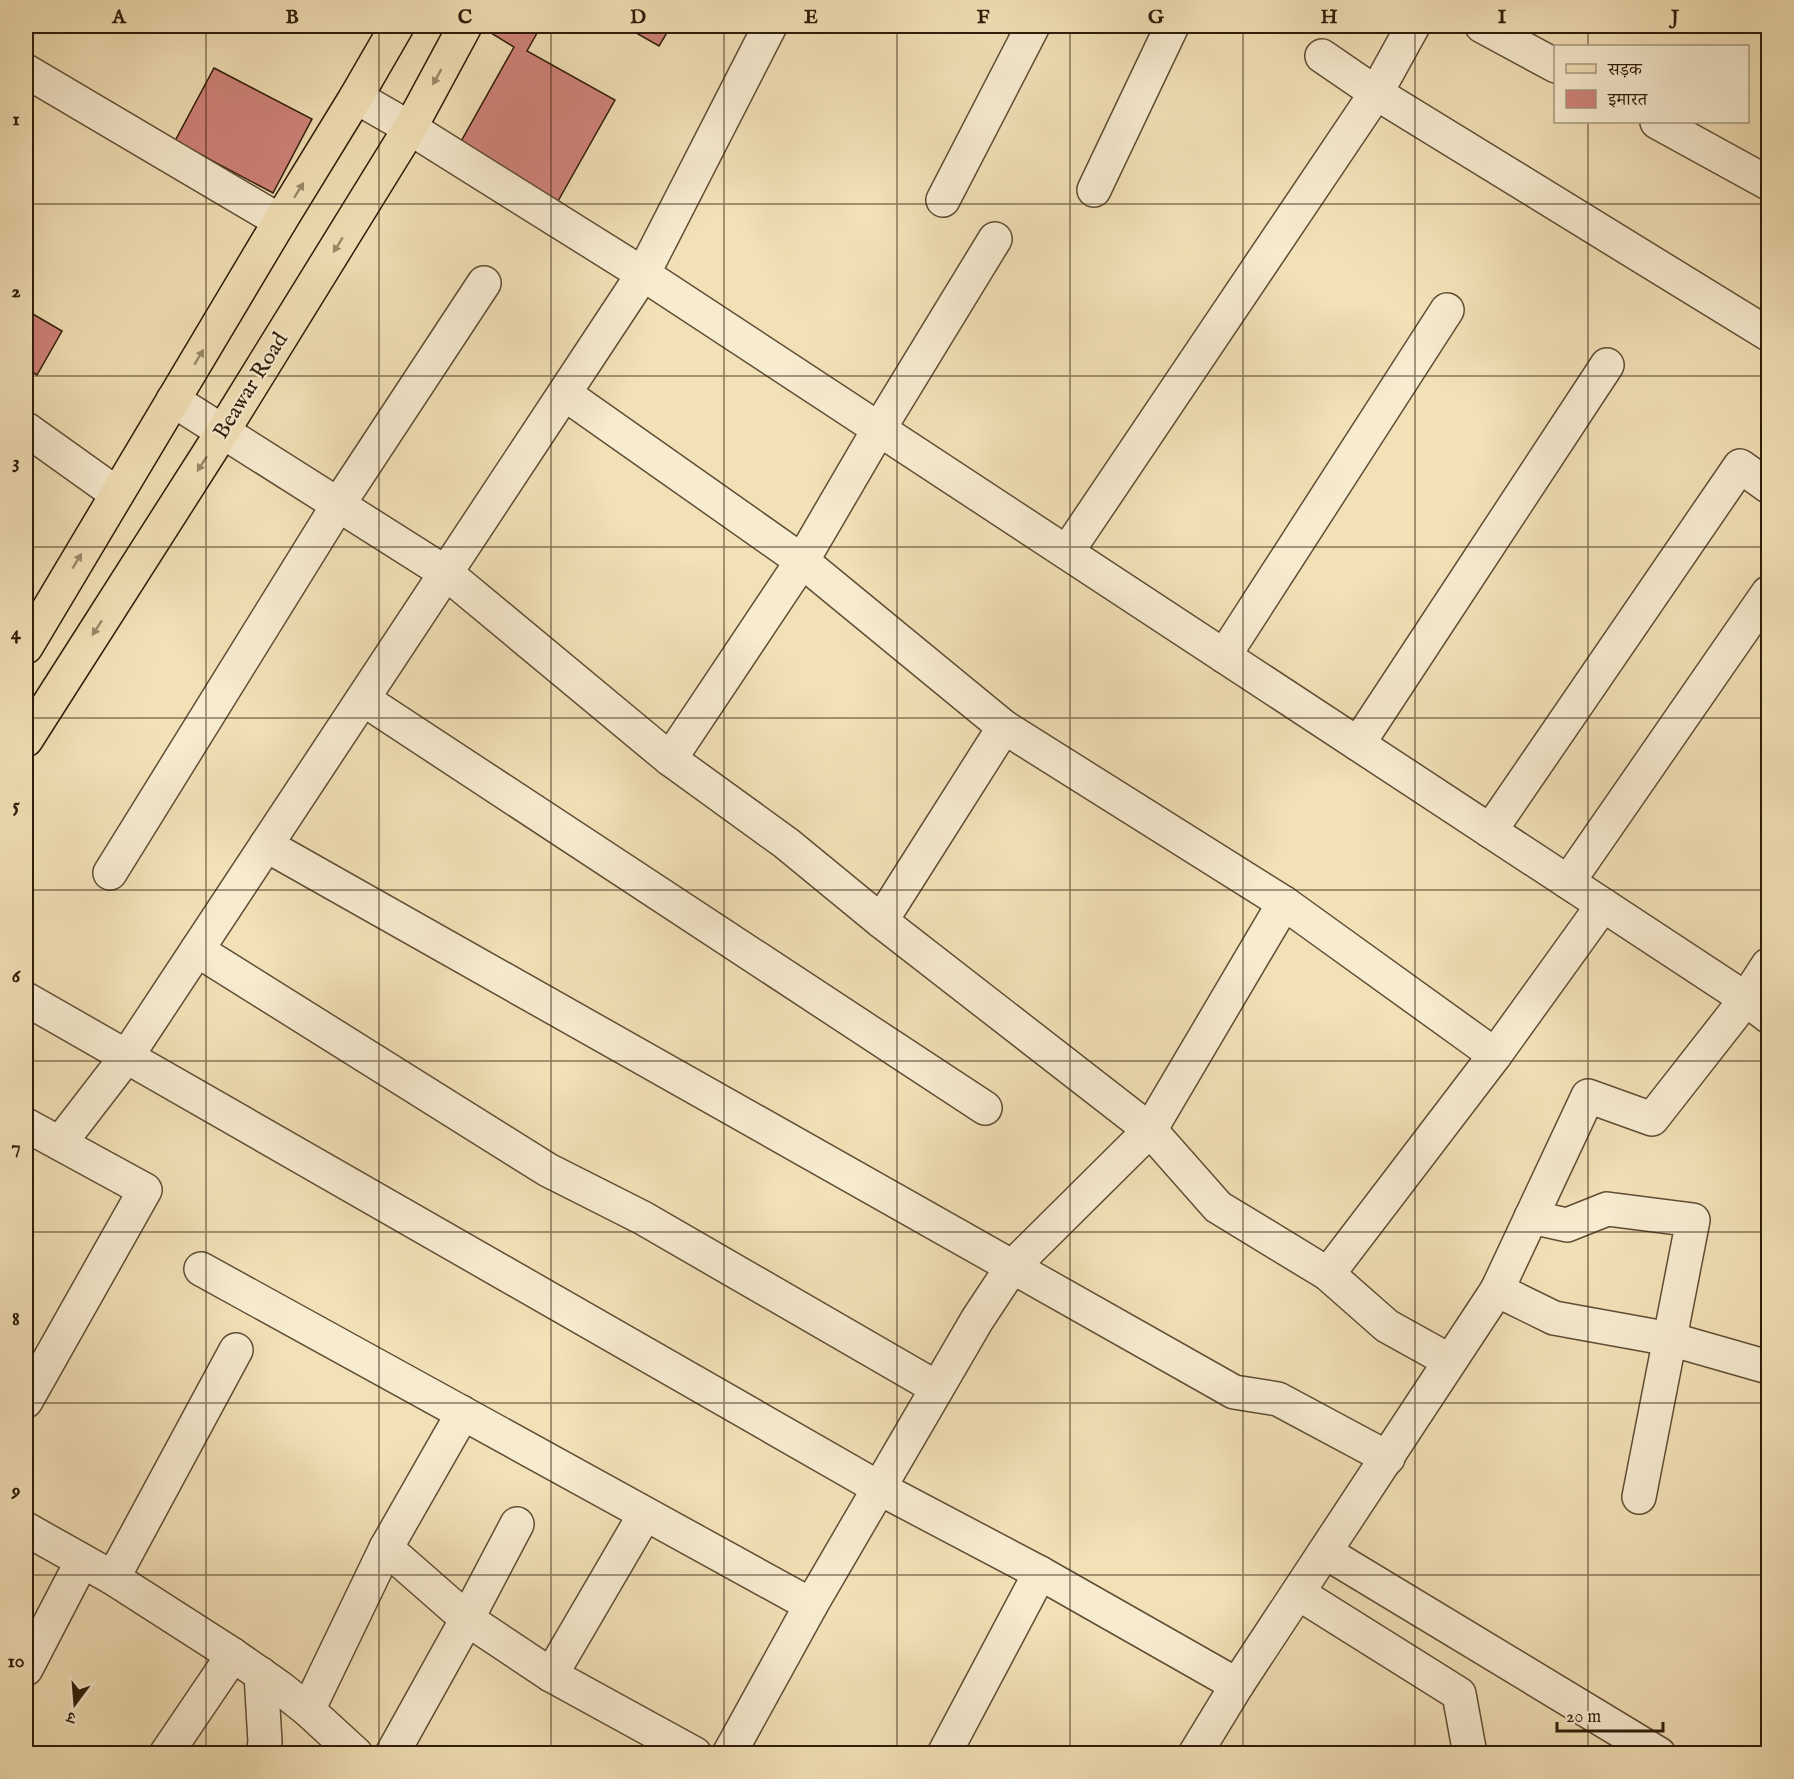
<svg xmlns="http://www.w3.org/2000/svg" width="1794" height="1779" viewBox="0 0 1794 1779" font-family="'IM FELL English','Noto Serif Devanagari',serif">
	<rect width="100%" height="100%" fill="#f2e0b6"/>
	<filter id="stains"><feTurbulence type="fractalNoise" baseFrequency=".00333" numOctaves="4"/><feColorMatrix values="0 0 0 0 .2 0 0 0 0 .09 0 0 0 0 .02 0 0 0 .5 -.17"/></filter>
	<radialGradient id="worn" r=".72"><stop offset=".6" stop-color="#630" stop-opacity="0"/><stop offset="1" stop-color="#630" stop-opacity=".3"/></radialGradient>
	<g fill="#d0837a" stroke="#2f1c0a" stroke-width="1.5">
		<polygon points="495,26 541,26 527,51 615,100 558,201 459,145 514,47 491,33"/>
		<polygon points="624,26 671,26 659,46"/>
		<polygon points="214,68 312,119 273,193 175,141"/>
		<polygon points="26,310 62,331 37,375 26,368"/>
	</g>
	<g fill="none" stroke-linecap="round" stroke-linejoin="round">
		<g stroke="#604d35" stroke-width="36">
			<g id="minor">
				<polyline points="1482,26 1556,66"/>
				<polyline points="1322,56 1376,93 1768,334"/>
				<polyline points="26,71 280,221"/>
				<polyline points="356,97 410,128 643,274 1746,999 1768,1016"/>
				<polyline points="1657,122 1768,183"/>
				<polyline points="1094,190 1172,26"/>
				<polyline points="943,200 1033,26"/>
				<polyline points="565,394 802,561 1004,727 881,921"/>
				<polyline points="173,400 446,573 670,759 786,843 881,921 1150,1130 1218,1207 1328,1274 1387,1326 1450,1361"/>
				<polyline points="26,429 117,494"/>
				<polyline points="1067,552 1376,93 1413,26"/>
				<polyline points="1224,656 1447,310"/>
				<polyline points="363,699 985,1108"/>
				<polyline points="1004,727 1284,903 1495,1055"/>
				<polyline points="1358,744 1607,365"/>
				<polyline points="670,759 802,561 879,429 995,239"/>
				<polyline points="1490,831 1740,466 1768,486"/>
				<polyline points="266,845 1234,1392 1278,1399 1388,1458"/>
				<polyline points="110,873 338,505 484,283"/>
				<polyline points="1568,882 1768,593"/>
				<polyline points="197,950 548,1170 643,1218 937,1388"/>
				<polyline points="26,999 879,1488 1040,1573 1237,1685"/>
				<polyline points="26,1125 145,1190 26,1401"/>
				<polyline points="60,1143 127,1056 643,274 770,26"/>
				<polyline points="1531,1217 1567,1225 1607,1209 1693,1220 1639,1497"/>
				<polyline points="201,1269 811,1605"/>
				<polyline points="1328,1274 1495,1055 1603,905"/>
				<polyline points="1497,1290 1554,1318 1670,1339 1768,1367"/>
				<polyline points="26,1529 113,1578 233,1655 279,1687 308,1710 356,1754"/>
				<polyline points="386,1548 467,1619 551,1675 695,1754"/>
				<polyline points="1325,1552 1659,1754"/>
				<polyline points="113,1578 236,1350"/>
				<polyline points="1298,1593 1459,1694 1470,1754"/>
				<polyline points="26,1669 82,1561"/>
				<polyline points="261,1674 265,1742 263,1754"/>
				<polyline points="551,1675 645,1514"/>
				<polyline points="308,1710 386,1548 455,1427 461,1412"/>
				<polyline points="166,1754 233,1655"/>
				<polyline points="392,1754 467,1619 517,1524"/>
				<polyline points="729,1754 811,1605 977,1320 1012,1267 1150,1130 1284,903"/>
				<polyline points="944,1754 1040,1573"/>
				<polyline points="1195,1754 1237,1685 1497,1290 1588,1096 1652,1119 1746,999 1768,965"/>
			</g>
		</g>
		<g stroke="#2f1c0a" stroke-width="36">
			<g id="major">
				<polyline points="26,647 280,221 356,97 397,26"/>
				<polyline points="26,740 223,431 410,128 465,26"/>
			</g>
		</g>
		<use href="#minor" stroke="#f7ebd0" stroke-width="33"/>
		<use href="#major" stroke="#f2e0b6" stroke-width="33"/>
	</g>
	<defs><path id="oneway-solid" d="M-6-.8H1V-3.2L6.5 0L1 3.2V.8H-6Z" transform="scale(1.5)"/></defs>
	<g fill="#9a8869">
		<use href="#oneway-solid" transform="translate(437 77) rotate(119)"/>
		<use href="#oneway-solid" transform="translate(299 190) rotate(-58)"/>
		<use href="#oneway-solid" transform="translate(338 245) rotate(122)"/>
		<use href="#oneway-solid" transform="translate(199 357) rotate(-59)"/>
		<use href="#oneway-solid" transform="translate(202 464) rotate(123)"/>
		<use href="#oneway-solid" transform="translate(77 561) rotate(-59)"/>
		<use href="#oneway-solid" transform="translate(97 628) rotate(123)"/>
	</g>
	<path fill="none" stroke="#2f1c0a" stroke-width="1.5" stroke-opacity="0.55" d="M206,26V1754M379,26V1754M551,26V1754M724,26V1754M897,26V1754M1070,26V1754M1243,26V1754M1415,26V1754M1588,26V46M1588,122V1754M26,204H1768M26,376H1768M26,547H1768M26,718H1768M26,890H1768M26,1061H1768M26,1232H1768M26,1403H1768M26,1575H1768"/>
	<g text-anchor="middle" dominant-baseline="central" stroke-width="4.5" stroke-linejoin="round" paint-order="stroke">
		<g font-size="22" fill="#2f1c0a" stroke="#f7ebd0">
			<text transform="translate(251 386) rotate(-58)">Beawar Road</text>
		</g>
	</g>
	<rect width="1794" height="1779" fill="none" stroke="#f2e0b6" stroke-width="66"/>
	<rect x="1554" y="45" width="195" height="78" fill="#f7ebd0" stroke="#a79881" stroke-width="1.5"/>
	<rect x="1566" y="64" width="30" height="9" fill="#f2e0b6" stroke="#a79881" stroke-width="1.5"/>
	<text x="1608" y="75" font-size="18" fill="#2f1c0a">सड़क</text>
	<rect x="1566" y="90" width="30" height="18" fill="#d0837a" stroke="#a79881" stroke-width="1.5"/>
	<text x="1608" y="105" font-size="18" fill="#2f1c0a">इमारत</text>
	<g transform="translate(75 1704) rotate(196)" stroke="#f7ebd0" stroke-width="4.5" paint-order="stroke">
	<path d="M0-4.5L10 22L0 15L-10 22Z" fill="#2f1c0a"/>
	<text y="-9" font-size="16" font-weight="bold" text-anchor="middle" fill="#2f1c0a">उ</text>
	</g>
	<path d="M1557 1722v9h106v-9" fill="none" stroke="#2f1c0a" stroke-width="3"/>
	<text x="1566" y="1722" font-size="18" fill="#2f1c0a" stroke="#f7ebd0" stroke-width="4.5" paint-order="stroke">20 m</text>
	<rect x="33" y="33" width="1728" height="1713" fill="none" stroke="#2f1c0a" stroke-width="2"/>
	<g font-size="20" text-anchor="middle" font-weight="bold" fill="#2f1c0a">
		<text x="119" y="23">A</text>
		<text x="292" y="23">B</text>
		<text x="465" y="23">C</text>
		<text x="638" y="23">D</text>
		<text x="811" y="23">E</text>
		<text x="983" y="23">F</text>
		<text x="1156" y="23">G</text>
		<text x="1329" y="23">H</text>
		<text x="1502" y="23">I</text>
		<text x="1675" y="23">J</text>
		<text x="16" y="125">1</text>
		<text x="16" y="297">2</text>
		<text x="16" y="468">3</text>
		<text x="16" y="639">4</text>
		<text x="16" y="811">5</text>
		<text x="16" y="982">6</text>
		<text x="16" y="1153">7</text>
		<text x="16" y="1325">8</text>
		<text x="16" y="1496">9</text>
		<text x="16" y="1667">10</text>
	</g>
	<rect width="100%" height="100%" filter="url(#stains)"/>
	<rect width="100%" height="100%" fill="url(#worn)"/>
</svg>
